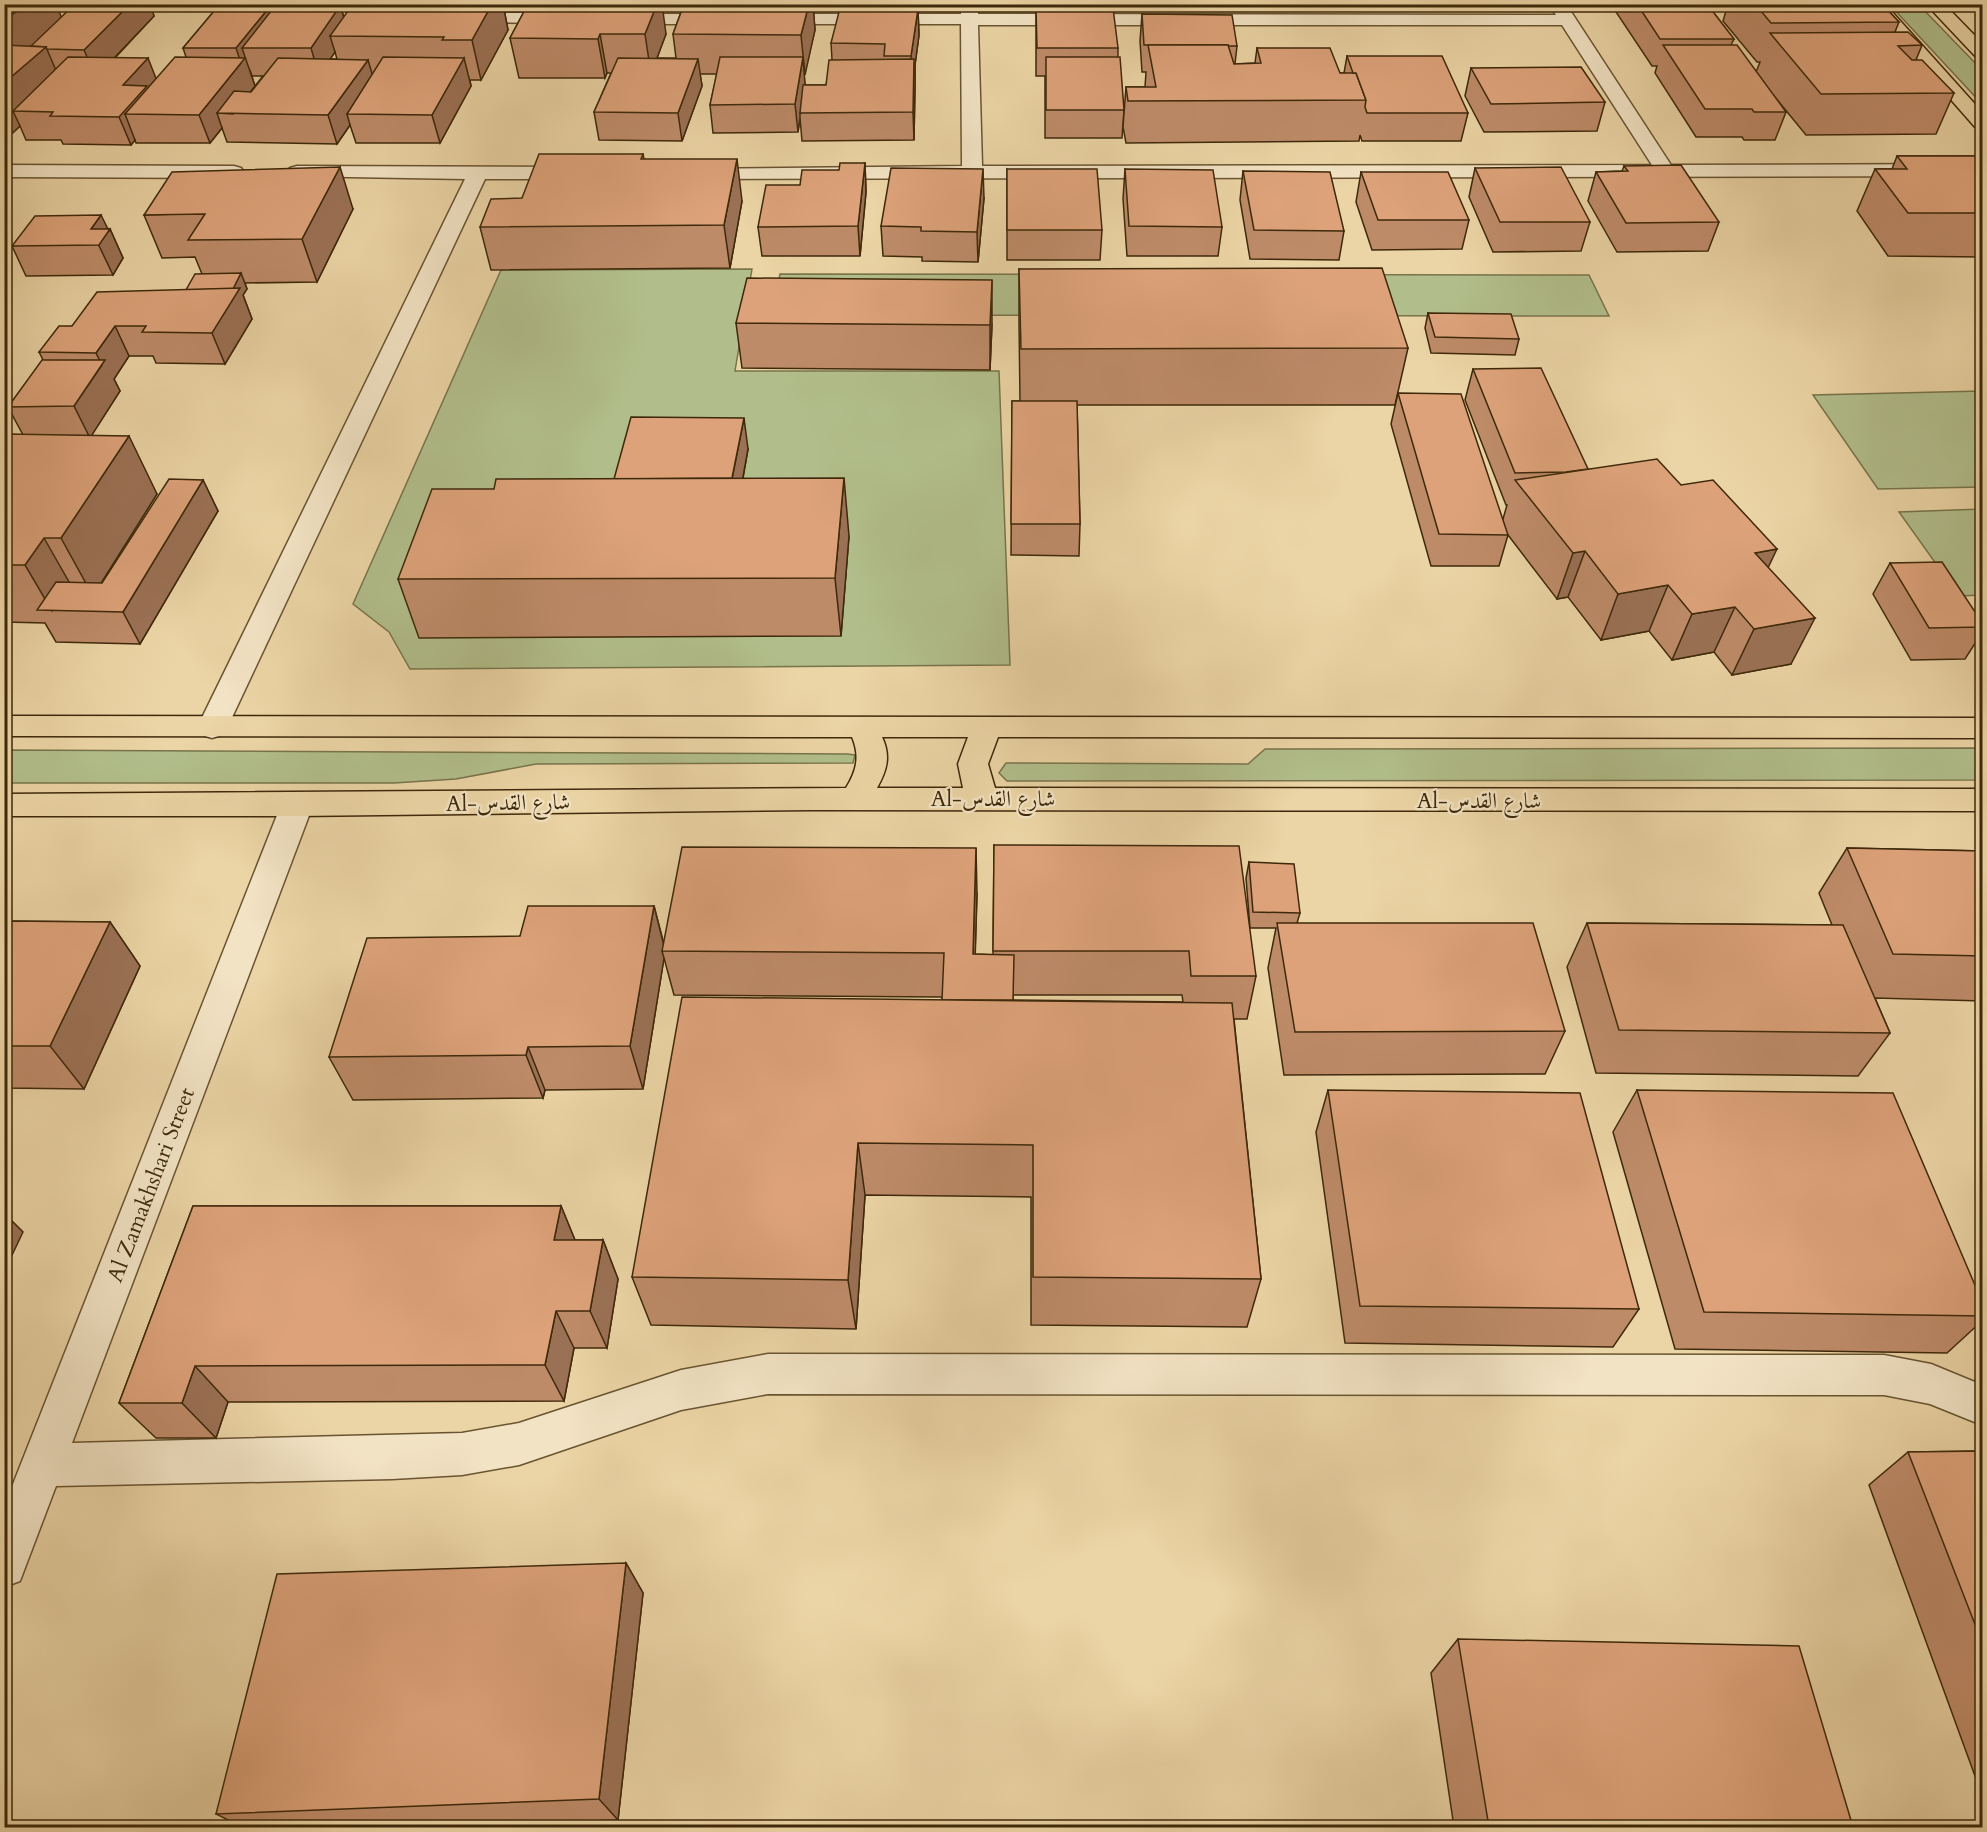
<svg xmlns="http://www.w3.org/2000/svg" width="1987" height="1832" viewBox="0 0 1987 1832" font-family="Cardo,Amiri,serif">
	<rect width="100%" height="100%" fill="#ebd4a5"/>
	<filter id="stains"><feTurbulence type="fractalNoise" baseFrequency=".00333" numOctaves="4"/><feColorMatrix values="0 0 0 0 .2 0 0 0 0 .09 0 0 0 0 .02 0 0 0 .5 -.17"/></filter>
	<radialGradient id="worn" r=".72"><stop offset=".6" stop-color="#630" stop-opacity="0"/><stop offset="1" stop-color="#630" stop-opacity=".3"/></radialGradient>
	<g fill="#b1be8b" stroke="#78744a" stroke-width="1.5">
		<polygon points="1890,5 1919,5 1982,70 1982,104"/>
		<polygon points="752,269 735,371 999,371 1010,665 410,669 389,632 353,604 501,270"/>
		<polygon points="780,274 1589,275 1609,316 772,315"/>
		<polygon points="1982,391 1982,487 1878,489 1813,395"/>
		<polygon points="1982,509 1982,595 1959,596 1899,512"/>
		<polygon points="1982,748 1982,780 1007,781 999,773 1006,763 1248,764 1265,749"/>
		<polygon points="5,750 847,754 855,755 853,763 536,764 456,779 394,783 5,783"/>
	</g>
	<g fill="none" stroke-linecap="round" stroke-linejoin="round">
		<g stroke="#695431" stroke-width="3">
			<g id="minor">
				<path d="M961,4H977L978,14L1556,15L1549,4H1566L1671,165L1982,164V176L693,179L686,177L683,173L686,169L962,166L961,24H619L610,19L619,14H961ZM978,25H1562L1652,165L982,166Z"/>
				<polygon points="460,13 564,13 573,18 564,23 454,22 451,18 454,14"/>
				<polygon points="4,165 234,166 241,168 244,172 241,176 234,178 4,177"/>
				<polygon points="297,166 576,167 583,169 586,173 583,177 576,179 485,179 227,728 222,735 212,738 202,735 197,728 465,179 290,176 287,172 290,168"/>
				<polygon points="297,794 308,797 313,805 72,1443 462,1433 519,1423 681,1370 768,1354 1884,1355 1931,1364 1982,1385 1982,1425 1930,1404 1884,1395 768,1394 681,1410 519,1465 462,1475 392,1479 56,1486 20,1581 4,1587 4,1507 281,805 286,797"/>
			</g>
		</g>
		<g stroke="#3e290a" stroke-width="3">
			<g id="primary">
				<polygon points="1867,4 1885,4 1982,112 1982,129 1975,127"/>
				<polygon points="1926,4 1944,4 1982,43 1982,58 1976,57"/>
				<path d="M4,716L1982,718V738L998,737L988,764L995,788L1982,789V811L811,810L297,816H4V794L846,788C857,770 860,756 852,737L4,736ZM882,737H968L958,764L963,788H877C887,770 891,756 882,737Z"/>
			</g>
		</g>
		<use href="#minor" fill="#f2e3c4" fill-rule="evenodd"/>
		<use href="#primary" fill="#ebd4a5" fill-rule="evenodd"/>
	</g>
	<g fill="#be8b69" stroke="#3e290a" stroke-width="1.5" fill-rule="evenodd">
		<path d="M4,4L61,18L75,4H150L154,16L115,58L156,79L186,57L183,48L220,4H275V6H329L324,4H503L508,30L481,80H470L471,86L440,143H356L350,125L337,144L227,142L222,128L210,143H136L135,140L131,145L63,144L61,140H26L20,126L4,141ZM351,7L344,18L341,8ZM335,52L337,59H330ZM250,70L252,76H263L250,92L255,86Z"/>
		<polygon points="528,4 666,34 657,58 676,58 673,34 684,4 837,4 836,6 813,6 815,30 804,75 805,85 826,85 832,60 831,43 918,9 919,35 915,65 915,86 914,140 802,141 800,118 798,132 713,133 710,105 717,74 700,74 702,86 682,141 599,140 594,112 611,73 607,73 605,78 519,78 510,38"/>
		<polygon points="1619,4 1707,4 1734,39 1731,45 1756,72 1760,62 1757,62 1723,21 1728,4 1882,4 1899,22 1895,32 1922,45 1916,60 1954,93 1936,134 1806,135 1770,91 1786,112 1775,140 1744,140 1742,137 1696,137 1655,73 1657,66 1652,66 1616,12"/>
		<polygon points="1036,8 1118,48 1118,57 1124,110 1122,138 1045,138 1045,76 1036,76"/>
		<polygon points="1142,14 1237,46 1235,64 1255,63 1257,48 1340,73 1344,73 1347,56 1468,113 1461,141 1362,141 1360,135 1359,141 1126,143 1123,127 1126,87 1145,87 1146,72 1142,72 1140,41"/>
		<polygon points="1471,68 1605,102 1597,131 1484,132 1465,96"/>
		<polygon points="643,154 644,159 742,201 730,268 491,270 480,227 522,198"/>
		<polygon points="1897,156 1983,156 1983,257 1888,256 1857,211 1875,169 1892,169"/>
		<polygon points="865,163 866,192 860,256 762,256 758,227 800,185 839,170"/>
		<polygon points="1624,166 1719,222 1708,251 1617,252 1588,201 1596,172 1622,171"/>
		<polygon points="1475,168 1590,222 1581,251 1493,252 1469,197"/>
		<polygon points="1007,169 1102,230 1100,260 1007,260"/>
		<polygon points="1125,169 1222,227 1218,256 1127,256 1123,199"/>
		<polygon points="1243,171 1344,231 1339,260 1250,259 1240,200"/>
		<polygon points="1361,172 1469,220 1462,249 1372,250 1356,202"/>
		<polygon points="984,198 978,262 922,261 922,257 883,256 881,226"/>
		<polygon points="353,209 317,282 245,283 247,289 243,295 252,319 225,364 156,363 153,356 129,356 114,379 120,391 91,436 157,494 101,583 203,480 218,511 140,644 56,642 45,623 4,622 4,434 23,435 8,407 43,360 39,352 72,326 186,290 202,274 195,257 162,258 144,215"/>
		<polygon points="108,229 110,229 123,258 113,275 26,276 12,246"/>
		<polygon points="1019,269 1408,348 1395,405 1077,405 1080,524 1079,556 1011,555 1012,401 1020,401 1019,324"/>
		<polygon points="1428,313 1519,339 1515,355 1431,353 1425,328"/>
		<polygon points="736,323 992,324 990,370 742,368"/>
		<polygon points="1473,369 1588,469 1681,485 1768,567 1791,664 1732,675 1714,652 1672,660 1649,631 1601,640 1568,597 1557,599 1508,535 1499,566 1431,566 1391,424 1398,393 1503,519 1507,505 1506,505 1465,400"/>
		<polygon points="748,449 743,478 849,536 841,636 419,638 398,579 494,489 614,479"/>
		<polygon points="1983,469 1983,483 1979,476"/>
		<polygon points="1890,563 1983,624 1983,631 1965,659 1911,660 1873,594"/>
		<path d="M994,845L1256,976L1247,1019H1234L1261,1279L1247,1327L1031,1325V1197L865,1195L856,1329L651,1325L632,1277L942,1000V997L674,995L664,958L643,1089L545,1090L543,1098L353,1100L329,1057L520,936L654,906L664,944L977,893L975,954L993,955ZM1013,995H1182L1183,1002L1013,1000Z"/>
		<polygon points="1847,848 1983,851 1983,1001 1875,998 1890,1033 1858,1076 1596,1073 1567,967 1587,923 1832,925 1819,893"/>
		<polygon points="1249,862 1300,913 1297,923 1565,1031 1545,1074 1284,1075 1268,968 1276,928 1250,928 1246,878"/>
		<polygon points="4,921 110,922 140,966 84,1089 4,1088"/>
		<polygon points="1328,1090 1639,1309 1613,1347 1345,1343 1316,1132"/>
		<polygon points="1637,1090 1983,1304 1983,1320 1947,1353 1675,1349 1613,1132"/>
		<polygon points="193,1206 561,1206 575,1240 603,1240 618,1279 607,1348 574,1348 564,1401 228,1402 216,1438 156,1438 119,1403"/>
		<polygon points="1983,1451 1983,1798 1869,1485 1908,1452"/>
		<polygon points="626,1563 643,1593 618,1820 419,1827 242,1827 216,1814"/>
		<polygon points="1458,1639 1853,1827 1454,1827 1431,1673"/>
	</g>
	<g fill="#9b7155" stroke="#3e290a" stroke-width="1.5">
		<polygon points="26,4 56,4 65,26 4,65 4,21"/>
		<polygon points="130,4 150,4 154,16 96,77 84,50"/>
		<polygon points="272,4 275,4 282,28 242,48 255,86 233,114 217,113 222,128 210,143 199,115 241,63 236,48"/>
		<polygon points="337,4 381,4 341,8 348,32 330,36 335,52 319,76 311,48 338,8"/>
		<polygon points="492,4 503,4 508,30 481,80 472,40"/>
		<polygon points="657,4 662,4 666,34 651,74 645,34"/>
		<polygon points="809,4 813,4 815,30 805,75 801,35"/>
		<polygon points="918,9 919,35 915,65 915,86 914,140 911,56"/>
		<polygon points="600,34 607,73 605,78 598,39"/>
		<polygon points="46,47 63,87 13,111 20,126 4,141 4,83"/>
		<polygon points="803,57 805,84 801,113 800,113 800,118 798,132 795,104"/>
		<polygon points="148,58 159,86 125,114 135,140 131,145 119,117 123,85"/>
		<polygon points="464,58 471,86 440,143 432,115"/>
		<polygon points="698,59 702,86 682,141 678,113"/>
		<polygon points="368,60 376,87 347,114 350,125 337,144 328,115"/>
		<polygon points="737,159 742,201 730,268 724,225"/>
		<polygon points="865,163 866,192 860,256 858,226"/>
		<polygon points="340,167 353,209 317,282 302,239"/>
		<polygon points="983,169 984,198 978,262 977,232"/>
		<polygon points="101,215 109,231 110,229 123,258 113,275 91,229"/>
		<polygon points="241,273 247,289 243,295 252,319 225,364 212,333 229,296"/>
		<polygon points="992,280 992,324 990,370 990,325"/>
		<polygon points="115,326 129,356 114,379 120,391 90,438 74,406 102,365 96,353"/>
		<polygon points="744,418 748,449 737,510 732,479"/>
		<polygon points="129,436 157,494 93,596 61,538"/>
		<polygon points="844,478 849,536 841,636 835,578"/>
		<polygon points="203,480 218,511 140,644 123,612"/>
		<polygon points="44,538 77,596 52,611 25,565"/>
		<polygon points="1777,549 1755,595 1755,553"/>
		<polygon points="1585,551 1568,597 1557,599 1573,553"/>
		<polygon points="1668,585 1649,631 1601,640 1618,594"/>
		<polygon points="1735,607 1714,652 1672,660 1692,614"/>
		<polygon points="1815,618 1791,664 1732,675 1754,629"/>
		<polygon points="976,848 977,893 974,998 973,954"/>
		<polygon points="654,906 665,950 662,951 664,958 643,1089 630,1046"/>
		<polygon points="110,922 140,966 84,1089 50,1046"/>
		<polygon points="528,1047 545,1090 543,1098 526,1055"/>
		<polygon points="858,1143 865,1195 856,1329 848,1280"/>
		<polygon points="561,1206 577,1245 554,1240"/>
		<polygon points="4,1213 23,1232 4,1272"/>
		<polygon points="603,1240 618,1279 607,1348 590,1311"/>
		<polygon points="556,1311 574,1348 564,1401 545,1365"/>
		<polygon points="195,1366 228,1402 216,1438 182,1403"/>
		<polygon points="626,1563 643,1593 618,1820 599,1799"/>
	</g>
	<g fill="#dda27a" stroke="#3e290a" stroke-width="1.5">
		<polygon points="4,4 26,4 4,21"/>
		<polygon points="75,4 130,4 84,50 47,49 46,47 31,46"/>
		<polygon points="220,4 272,4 236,48 183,48"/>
		<polygon points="353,4 492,4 472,40 442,40 444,37 330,36"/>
		<polygon points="528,4 657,4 645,34 600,34 598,39 510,38"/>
		<polygon points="684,4 809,4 801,35 673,34"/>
		<polygon points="1637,4 1707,4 1734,39 1660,39"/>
		<polygon points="1755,4 1882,4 1899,22 1771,23"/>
		<polygon points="275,6 340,6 311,48 242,48"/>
		<polygon points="840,8 918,9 911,56 884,56 885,44 831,43"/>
		<polygon points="1036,8 1113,8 1118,48 1037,48"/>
		<polygon points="1142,14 1232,15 1237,46 1228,46 1228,45 1144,45"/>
		<polygon points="1908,32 1922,45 1898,46 1912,60 1922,60 1954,93 1821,94 1770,33"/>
		<polygon points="4,45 46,47 4,83"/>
		<polygon points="1148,45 1228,45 1234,64 1261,63 1257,48 1330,48 1340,73 1356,73 1366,100 1128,101 1126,87 1156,87"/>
		<polygon points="1663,45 1737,45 1786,112 1754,112 1752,109 1705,109"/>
		<polygon points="1347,56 1442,56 1468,113 1367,113 1365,107 1366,100 1356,73 1353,73"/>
		<polygon points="68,57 148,58 123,85 147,86 119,117 50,116 53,112 13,111"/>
		<polygon points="175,57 245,58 199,115 125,114"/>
		<polygon points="383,57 464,58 432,115 347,114"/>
		<polygon points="720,57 803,57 795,104 710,105"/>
		<polygon points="1046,57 1120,57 1124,110 1046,110"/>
		<polygon points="278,58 368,60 328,115 217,113 234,91 251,92"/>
		<polygon points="618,58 698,59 678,113 594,112"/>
		<polygon points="914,59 913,112 800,113 803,85 826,85 829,60"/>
		<polygon points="1581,67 1605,102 1491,104 1471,68"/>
		<polygon points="539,154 643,154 641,159 737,159 724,225 480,227 491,199 522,198"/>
		<polygon points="1897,156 1983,156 1983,213 1908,213 1875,169 1907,169"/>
		<polygon points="840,163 865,163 858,226 758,227 766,185 800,185 802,170 839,170"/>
		<polygon points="1681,165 1719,222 1626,223 1596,172 1628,171 1624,166"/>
		<polygon points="340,167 302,239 188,240 205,214 144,215 172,172"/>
		<polygon points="1561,167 1590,222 1500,222 1475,168"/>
		<polygon points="891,168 983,169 977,232 921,231 921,227 881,226"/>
		<polygon points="1007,169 1097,169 1102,230 1007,230"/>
		<polygon points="1125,169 1213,170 1222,227 1129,226"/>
		<polygon points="1243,171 1330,172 1344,231 1254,230"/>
		<polygon points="1361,172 1448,172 1469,220 1378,220"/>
		<polygon points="101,215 91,229 110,229 99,245 12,246 35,216"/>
		<polygon points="1382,268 1408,348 1021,349 1019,269"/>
		<polygon points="241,273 233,289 186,290 195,274"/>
		<polygon points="747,278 992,280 990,325 736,323"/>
		<polygon points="240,288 212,333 142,332 146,326 115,326 96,353 39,352 59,326 72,326 97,292"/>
		<polygon points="1428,313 1511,314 1519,339 1435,337"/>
		<polygon points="42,360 105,360 74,406 8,407"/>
		<polygon points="1541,368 1588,469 1566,472 1515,473 1473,369"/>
		<polygon points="1398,393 1461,394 1508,535 1439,534"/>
		<polygon points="1012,401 1077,401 1080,524 1011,524"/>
		<polygon points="631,417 744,418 732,478 614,479"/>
		<polygon points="4,434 129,436 61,538 44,538 25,565 4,565"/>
		<polygon points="1657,459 1681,485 1713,480 1777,549 1755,553 1815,618 1754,629 1735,607 1692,614 1668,585 1618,594 1585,551 1573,553 1515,480"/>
		<polygon points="844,478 835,578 398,579 432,489 494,489 496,479"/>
		<polygon points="169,479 203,480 123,612 37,610 56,582 102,583"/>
		<polygon points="1942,562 1983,624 1983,627 1929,628 1890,563"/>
		<polygon points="994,845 1239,846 1256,976 1191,976 1189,951 993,951"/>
		<polygon points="682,847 976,848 973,954 1014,955 1013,1000 942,1000 944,953 662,951"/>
		<polygon points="1847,848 1983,851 1983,956 1893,954"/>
		<polygon points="1249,862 1294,864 1300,913 1253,912"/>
		<polygon points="528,906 654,906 630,1046 528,1047 526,1055 329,1057 367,938 520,936"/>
		<polygon points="4,921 110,922 50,1046 4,1046"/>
		<polygon points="1277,923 1533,923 1565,1031 1295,1032"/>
		<polygon points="1587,923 1843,925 1890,1033 1619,1030"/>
		<polygon points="682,997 1232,1003 1261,1279 1033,1277 1033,1145 858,1143 848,1280 632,1277"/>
		<polygon points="1328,1090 1580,1093 1639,1309 1360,1306"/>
		<polygon points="1637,1090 1893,1093 1983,1304 1983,1316 1704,1312"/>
		<polygon points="193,1206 561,1206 554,1240 603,1240 590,1311 556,1311 545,1365 195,1366 182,1403 119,1403"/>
		<polygon points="1983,1451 1983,1645 1908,1452"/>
		<polygon points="626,1563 599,1799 216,1814 277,1574"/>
		<polygon points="1458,1639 1799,1646 1853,1827 1489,1827"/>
	</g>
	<g text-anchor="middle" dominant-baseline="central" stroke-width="4.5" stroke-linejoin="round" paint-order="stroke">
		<g font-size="22" fill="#3e290a" stroke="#f2e3c4">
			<text x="993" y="799">Al-شارع القدس</text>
			<text x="1479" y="801">Al-شارع القدس</text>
			<text transform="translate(508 803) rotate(-1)">Al-شارع القدس</text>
			<text transform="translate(151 1185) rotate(-69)">Al Zamakhshari Street</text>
		</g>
	</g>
	<rect width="1987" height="1832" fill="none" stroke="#ebd4a5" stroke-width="24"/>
	<rect x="6" y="6" width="1975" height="1820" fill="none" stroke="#3e290a" stroke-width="3"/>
	<rect x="12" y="12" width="1963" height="1808" fill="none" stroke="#3e290a" stroke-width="1.5"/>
	<rect width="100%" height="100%" filter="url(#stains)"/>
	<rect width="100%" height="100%" fill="url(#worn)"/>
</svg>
